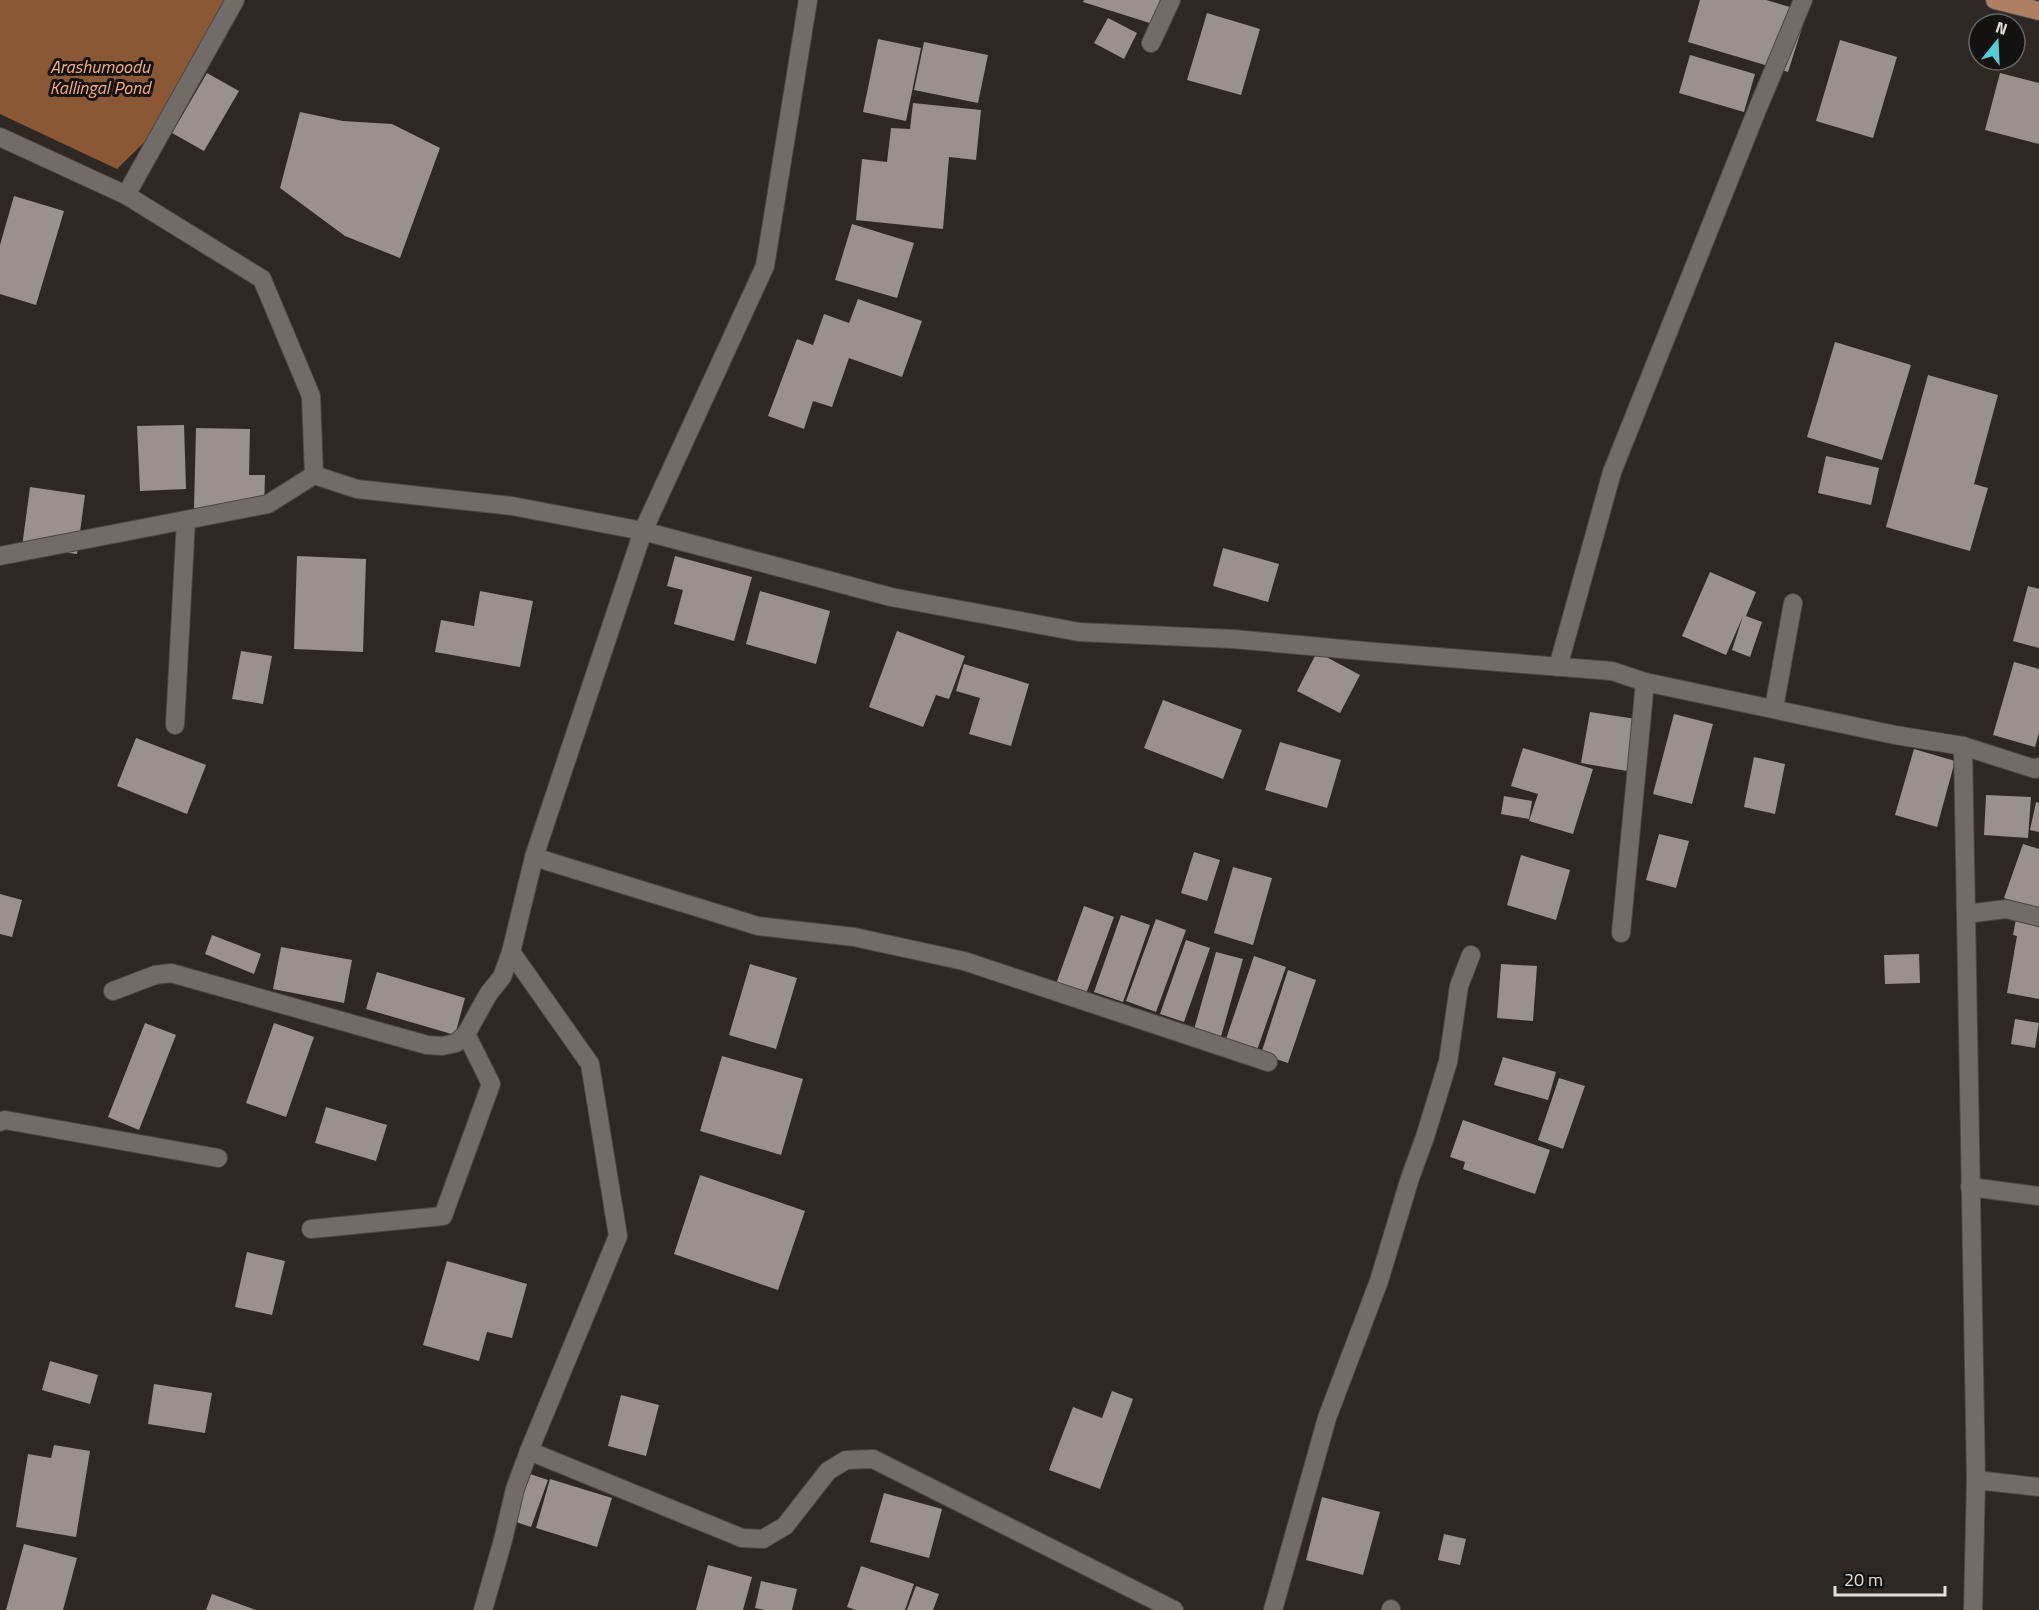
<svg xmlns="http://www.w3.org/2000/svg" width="2039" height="1610" viewBox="0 0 2039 1610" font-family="'Titillium Web',sans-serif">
	<rect width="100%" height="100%" fill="#2e2825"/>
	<polygon fill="#8b5836" points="0,0 235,0 173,114 117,169 0,114"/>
	<g fill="#98918d">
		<polygon points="1084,0 1160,0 1153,24 1083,2"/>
		<polygon points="1700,0 1766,0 1807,12 1788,72 1688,42"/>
		<polygon points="1207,13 1260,29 1241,95 1187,80"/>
		<polygon points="1108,18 1137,33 1124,59 1094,43"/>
		<polygon points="878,39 921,48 906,121 863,112"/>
		<polygon points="1840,40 1897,57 1873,138 1816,121"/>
		<polygon points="924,42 988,55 978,103 914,90"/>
		<polygon points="1690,55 1755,74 1744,112 1679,93"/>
		<polygon points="207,73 239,91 204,151 172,133"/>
		<polygon points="2000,73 2039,83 2039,144 1985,130"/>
		<polygon points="913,103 981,110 976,160 949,157 943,229 856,220 862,159 887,162 891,128 910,129"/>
		<polygon points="300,112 343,121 392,124 440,148 400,258 345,236 280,188"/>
		<polygon points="14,196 64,211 36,305 0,294 0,245"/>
		<polygon points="852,224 914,243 897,298 835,280"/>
		<polygon points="858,299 922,321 902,377 849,358 832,407 813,401 804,429 768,416 797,339 813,345 824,314 849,323"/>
		<polygon points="1835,342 1911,365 1882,460 1807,437"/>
		<polygon points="1928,375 1998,395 1974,484 1988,488 1970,551 1886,527"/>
		<polygon points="184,425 186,489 140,491 137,426"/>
		<polygon points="196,428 250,429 249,475 265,475 264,510 194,508"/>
		<polygon points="1826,456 1879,468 1871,505 1818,493"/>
		<polygon points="30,487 85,495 77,554 22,547"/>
		<polygon points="1223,548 1279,564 1268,602 1213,586"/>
		<polygon points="297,556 366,559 363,652 294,649"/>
		<polygon points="675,556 752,577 734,641 674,624 683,590 667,586"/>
		<polygon points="1710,572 1756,592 1746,616 1762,622 1750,657 1732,650 1743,616 1726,655 1682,636"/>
		<polygon points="2028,586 2039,589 2039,648 2013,641"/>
		<polygon points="480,591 533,601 520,667 435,652 441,620 474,626"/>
		<polygon points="760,591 830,611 816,664 746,644"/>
		<polygon points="897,631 965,656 949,699 936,695 923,727 869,707"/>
		<polygon points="241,651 272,656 263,704 232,699"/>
		<polygon points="1317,652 1360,675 1340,713 1297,691"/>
		<polygon points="2014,662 2039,669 2039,733 2035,747 1993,735"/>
		<polygon points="964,664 1029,684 1011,746 969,734 980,698 956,691"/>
		<polygon points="1163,700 1242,730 1223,779 1144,748"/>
		<polygon points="1590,712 1636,719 1627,771 1581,763"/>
		<polygon points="1674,714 1713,724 1692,804 1653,794"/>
		<polygon points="136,738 206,765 187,814 117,786"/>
		<polygon points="1280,742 1341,760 1327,808 1265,790"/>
		<polygon points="1523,748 1593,769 1573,834 1529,821 1538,794 1511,786"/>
		<polygon points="1914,749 1955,761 1937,827 1895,815"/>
		<polygon points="1754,757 1785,764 1775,814 1744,807"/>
		<polygon points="1986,795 2031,797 2028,838 1984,835"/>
		<polygon points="1504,796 1532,801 1529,819 1501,814"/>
		<polygon points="2036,802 2039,803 2039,832 2030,830"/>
		<polygon points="1659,834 1689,841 1676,888 1646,880"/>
		<polygon points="2023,844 2039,849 2039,911 2004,898"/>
		<polygon points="1194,852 1220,860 1207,901 1181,893"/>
		<polygon points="1521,855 1570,870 1556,920 1507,905"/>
		<polygon points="1233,867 1272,878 1253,945 1214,933"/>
		<polygon points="0,894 22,900 12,937 0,934"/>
		<polygon points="1084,906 1114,917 1086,994 1056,984"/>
		<polygon points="1121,915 1150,925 1123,1002 1094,992"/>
		<polygon points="1156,919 1186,930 1156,1012 1126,1001"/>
		<polygon points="2016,919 2039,923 2039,999 2007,993 2017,936 2013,935"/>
		<polygon points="212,935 261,954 254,974 205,954"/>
		<polygon points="1186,940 1210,948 1184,1022 1160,1014"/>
		<polygon points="281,947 352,960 344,1003 273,989"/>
		<polygon points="1216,952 1243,959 1220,1040 1193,1033"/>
		<polygon points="1919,954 1920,983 1885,984 1884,955"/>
		<polygon points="1254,956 1286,967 1256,1053 1225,1042"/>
		<polygon points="750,964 797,978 776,1049 729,1035"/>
		<polygon points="1501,964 1537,966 1533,1021 1497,1018"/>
		<polygon points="1288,970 1316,980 1288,1063 1261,1054"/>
		<polygon points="377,972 465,998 455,1035 366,1009"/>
		<polygon points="2015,1019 2039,1023 2035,1048 2011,1044"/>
		<polygon points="145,1023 176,1035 139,1130 108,1117"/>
		<polygon points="274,1023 314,1037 286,1117 246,1103"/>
		<polygon points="722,1056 803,1079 781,1155 700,1131"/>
		<polygon points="1503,1057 1556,1072 1548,1100 1494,1085"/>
		<polygon points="1559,1078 1585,1086 1563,1149 1538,1140"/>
		<polygon points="326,1107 387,1125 376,1161 315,1143"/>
		<polygon points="1463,1120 1550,1150 1535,1194 1463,1169 1465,1162 1450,1157"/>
		<polygon points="700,1175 805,1211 778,1290 674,1254"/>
		<polygon points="247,1252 285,1261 272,1315 235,1307"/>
		<polygon points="447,1261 527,1284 512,1338 487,1332 479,1361 423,1345"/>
		<polygon points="50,1361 98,1375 90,1404 42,1390"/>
		<polygon points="154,1384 212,1393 205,1433 148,1424"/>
		<polygon points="1112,1391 1133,1399 1100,1489 1049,1470 1073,1407 1102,1418"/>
		<polygon points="621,1395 659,1405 646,1456 608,1446"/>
		<polygon points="54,1445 90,1451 76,1537 16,1527 28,1454 51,1458"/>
		<polygon points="527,1473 548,1480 531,1527 510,1520"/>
		<polygon points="550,1479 612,1498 597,1547 536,1528"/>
		<polygon points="884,1493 942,1509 929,1558 870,1542"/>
		<polygon points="1322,1497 1380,1512 1363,1575 1306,1560"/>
		<polygon points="1444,1534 1466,1539 1460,1565 1438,1560"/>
		<polygon points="24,1544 77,1558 63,1610 6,1610"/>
		<polygon points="708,1565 752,1577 743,1610 696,1610"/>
		<polygon points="861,1566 914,1584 905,1610 856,1610 847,1607"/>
		<polygon points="761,1581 797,1589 792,1610 765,1610 755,1608"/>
		<polygon points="916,1586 939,1594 933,1610 907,1610"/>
		<polygon points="212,1594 256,1610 206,1610"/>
	</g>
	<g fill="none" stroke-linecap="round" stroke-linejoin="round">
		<g stroke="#4b4744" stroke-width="20">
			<g id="minor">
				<polyline points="1151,43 1171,0"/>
				<polyline points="0,137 126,195 262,279 311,396 314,475 357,489 512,506 643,531 891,597 1079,632 1233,639 1375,652 1612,671 1645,682 1895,735 1963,746"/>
				<polyline points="126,195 235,0"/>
				<polyline points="0,556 268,504 314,475"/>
				<polyline points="1558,667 1612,472 1757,110 1803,0"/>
				<polyline points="1774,708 1793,603"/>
				<polyline points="175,725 186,520"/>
				<polyline points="534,857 758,926 854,937 964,961 1268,1062"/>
				<polyline points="1966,914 2006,909 2039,917"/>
				<polyline points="1621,933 1645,682"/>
				<polyline points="113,991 155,975 171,973 427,1045 442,1046 456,1043 466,1034 489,993 502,977 511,952"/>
				<polyline points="0,1122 5,1120 218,1158"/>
				<polyline points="1970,1187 2039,1196"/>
				<polyline points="311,1229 443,1216 491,1084 466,1034"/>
				<polyline points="529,1451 742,1538 763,1539 785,1526 828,1471 846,1460 873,1459 1174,1610"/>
				<polyline points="1976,1480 2039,1487"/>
				<polyline points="1391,1609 1391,1610"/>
				<polyline points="483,1610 503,1540 515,1489 529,1451 618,1236 590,1064 511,952 534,857 643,531 765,266 808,0"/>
				<polyline points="1273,1610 1327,1418 1379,1281 1410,1178 1425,1137 1448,1062 1459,986 1471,955"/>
				<polyline points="1973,1610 1976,1480 1963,746 2035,769 2039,767"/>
			</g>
		</g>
		<g stroke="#4b4744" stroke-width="20">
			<polyline id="major" points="1995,0 2039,11"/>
		</g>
		<use href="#minor" stroke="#726c68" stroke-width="18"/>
		<use href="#major" stroke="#ad8063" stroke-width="18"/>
	</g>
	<g text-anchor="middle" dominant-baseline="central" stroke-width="6" stroke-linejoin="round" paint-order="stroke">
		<g font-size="18" font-style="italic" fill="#fbac7a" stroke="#141210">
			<text x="100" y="66">Arashumoodu<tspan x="100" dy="21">Kallingal Pond</tspan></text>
		</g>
	</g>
	<g transform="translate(1997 42) rotate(18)"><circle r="28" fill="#141210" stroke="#666462" stroke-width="1.5"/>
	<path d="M0-4.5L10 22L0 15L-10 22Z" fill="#52ccd6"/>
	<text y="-9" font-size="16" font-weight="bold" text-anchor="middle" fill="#e2dfdc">N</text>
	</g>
	<path d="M1835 1586v9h110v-9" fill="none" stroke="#e2dfdc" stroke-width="3"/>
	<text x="1844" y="1586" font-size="18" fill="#e2dfdc" stroke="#141210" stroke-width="4.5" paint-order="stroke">20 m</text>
</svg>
